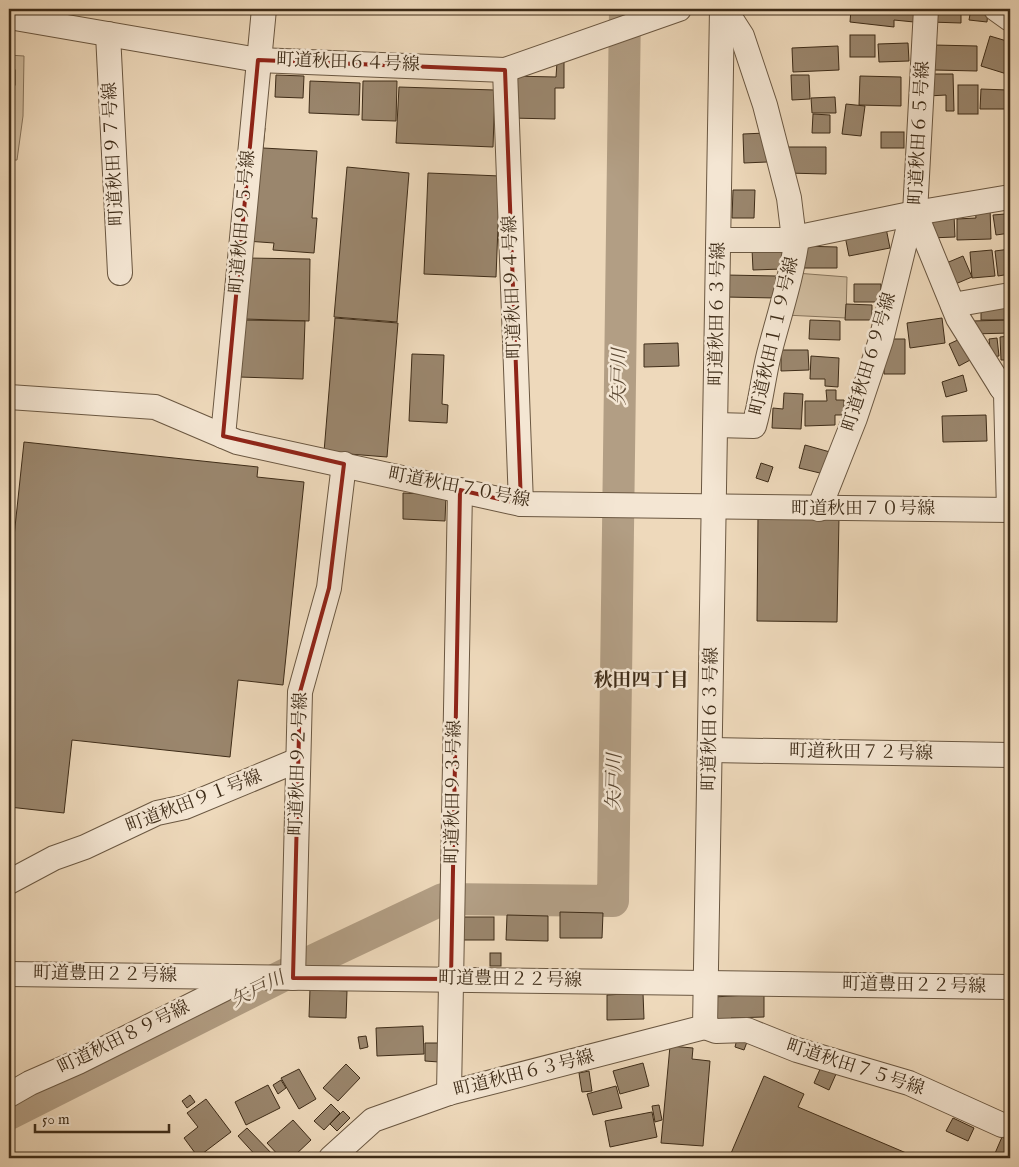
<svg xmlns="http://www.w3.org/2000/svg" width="1019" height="1167" viewBox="0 0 1019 1167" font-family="'IM FELL English','Noto Serif JP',serif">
	<rect width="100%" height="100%" fill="#eed9bb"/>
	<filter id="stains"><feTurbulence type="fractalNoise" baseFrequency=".004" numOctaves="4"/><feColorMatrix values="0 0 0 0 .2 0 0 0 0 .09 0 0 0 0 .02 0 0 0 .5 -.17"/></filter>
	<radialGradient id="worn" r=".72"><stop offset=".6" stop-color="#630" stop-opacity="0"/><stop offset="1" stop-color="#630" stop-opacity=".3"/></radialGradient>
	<g fill="#d0bc9f" stroke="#87745c">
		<polygon points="9,55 24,56 23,116 17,160 9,160"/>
		<polygon points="796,273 847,277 846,318 785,315"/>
	</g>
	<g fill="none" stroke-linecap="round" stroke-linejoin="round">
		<polyline stroke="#b29e84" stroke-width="32" points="9,1114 314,960 443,899 613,901 625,9"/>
	</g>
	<g fill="#9a866d" stroke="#3e2c18">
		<polygon points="851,9 915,9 914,22 894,20 894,27 850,22"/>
		<polygon points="931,9 961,9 961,23 930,22"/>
		<polygon points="971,9 988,10 987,22 969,20"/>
		<rect x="850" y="35" width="25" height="22"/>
		<polygon points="990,36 1010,42 1010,75 981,66"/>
		<polygon points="908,43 909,61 879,62 878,44"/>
		<polygon points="934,45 977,46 977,71 934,70"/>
		<polygon points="838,46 839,70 793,72 792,48"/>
		<polygon points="557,62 564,62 564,88 555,88 555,119 510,118 511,76 556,77"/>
		<rect x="9" y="70" width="6" height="15"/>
		<polygon points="928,74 953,74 954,111 946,111 946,95 928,96"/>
		<polygon points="276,75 304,76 303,98 275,97"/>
		<polygon points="791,75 809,75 810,99 792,100"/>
		<polygon points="860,76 901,77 901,106 859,105"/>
		<polygon points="310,81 360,83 359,115 309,113"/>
		<polygon points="363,81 397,81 396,121 362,120"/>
		<rect x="958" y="85" width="20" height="29"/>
		<polygon points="399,87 495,90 493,147 396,143"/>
		<polygon points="981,89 1007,90 1007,109 980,109"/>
		<polygon points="835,97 836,113 812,113 811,98"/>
		<polygon points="846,104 865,106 861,136 842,134"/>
		<polygon points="813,114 830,115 830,133 812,133"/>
		<polygon points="254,128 265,128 263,148 317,151 312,218 317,218 314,253 273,250 274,243 246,241"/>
		<rect x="881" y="132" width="23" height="16"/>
		<polygon points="766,133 767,162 744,163 743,134"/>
		<polygon points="787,147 826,147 826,174 786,173"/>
		<polygon points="347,167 409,173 397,322 334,317"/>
		<polygon points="428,173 500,176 496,277 424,274"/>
		<polygon points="733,190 755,190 754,218 732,218"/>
		<polygon points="1010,204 1010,233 996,235 993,215 1005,214 1004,205"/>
		<polygon points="975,208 990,208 991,239 957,240 957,219 976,218"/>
		<polygon points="930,215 954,215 955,237 930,238"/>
		<polygon points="886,228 890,248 849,256 845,236"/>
		<polygon points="801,246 837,247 837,268 800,268"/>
		<polygon points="782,248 783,269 753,270 752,249"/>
		<polygon points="1010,249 1010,274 998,276 995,251"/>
		<polygon points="992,250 995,276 972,278 970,252"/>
		<polygon points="963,256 972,277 953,285 944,264"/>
		<polygon points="246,258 310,259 309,321 244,319"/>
		<polygon points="726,275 776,276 776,298 725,297"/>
		<polygon points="854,284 881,284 880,302 854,302"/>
		<rect x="981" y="302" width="29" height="18"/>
		<polygon points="846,304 872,305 872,320 845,320"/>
		<polygon points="335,318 398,323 387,457 324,452"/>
		<polygon points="942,318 945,343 910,348 907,323"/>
		<polygon points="241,320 305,321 303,379 239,377"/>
		<polygon points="810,320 840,321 840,340 809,339"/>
		<polygon points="1010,320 1010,333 972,334 972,321"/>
		<polygon points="1010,336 1010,360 1001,360 1000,337"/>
		<polygon points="962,338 972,359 959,366 949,344"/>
		<polygon points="997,338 999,356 991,357 989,339"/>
		<polygon points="885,339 905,339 905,374 884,374"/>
		<polygon points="678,343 679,366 644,367 644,344"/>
		<polygon points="781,350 808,350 809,370 781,371"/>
		<polygon points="412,354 444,355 442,404 448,405 447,423 409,421"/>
		<polygon points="811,356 839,358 838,387 825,386 825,379 810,379"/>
		<polygon points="963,375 967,391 946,397 942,382"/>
		<polygon points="826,390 836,390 836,400 844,400 844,415 835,415 835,425 805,426 805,401 827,401"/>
		<polygon points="784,393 803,394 801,429 772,428 773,408 783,409"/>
		<polygon points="986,415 987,441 943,442 942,416"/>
		<polygon points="24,442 258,467 257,477 304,482 283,685 238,680 230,757 72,740 64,813 9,807 9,584"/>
		<polygon points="805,445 830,452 824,474 799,468"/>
		<polygon points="761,463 773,467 768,482 756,478"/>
		<polygon points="403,493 446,495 445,521 403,519"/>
		<polygon points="758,516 839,517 837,622 757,621"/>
		<polygon points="560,912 603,913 602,938 560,938"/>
		<polygon points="507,915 548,916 548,941 506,940"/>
		<rect x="458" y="917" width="36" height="23"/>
		<rect x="490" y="953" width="11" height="13"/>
		<polygon points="310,989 347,991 346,1018 309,1017"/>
		<polygon points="643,993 644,1019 607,1020 607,995"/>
		<polygon points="764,994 764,1017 731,1018 731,1024 715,1025 714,997"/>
		<polygon points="423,1026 424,1054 377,1056 376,1028"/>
		<polygon points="366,1036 368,1047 360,1049 358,1037"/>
		<polygon points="737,1039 747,1042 744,1050 735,1047"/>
		<polygon points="425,1043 440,1043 439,1062 425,1061"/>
		<polygon points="670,1046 693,1048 692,1059 710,1061 703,1146 661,1143"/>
		<polygon points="643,1063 649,1086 620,1094 613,1071"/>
		<polygon points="346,1064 360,1078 338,1101 323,1088"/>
		<polygon points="821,1067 836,1074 829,1090 814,1083"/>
		<polygon points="299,1069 316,1099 299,1109 281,1078"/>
		<polygon points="589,1071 592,1091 582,1092 579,1073"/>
		<polygon points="764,1076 804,1094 798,1107 918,1158 729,1158"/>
		<polygon points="281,1080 286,1088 278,1094 273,1085"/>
		<polygon points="268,1085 280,1108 246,1125 235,1102"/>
		<polygon points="616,1086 622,1108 593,1115 587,1094"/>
		<polygon points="190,1095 195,1102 187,1108 182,1101"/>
		<polygon points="206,1099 231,1132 198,1157 184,1138 198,1127 187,1113"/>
		<polygon points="331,1104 340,1113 324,1130 314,1121"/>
		<polygon points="659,1105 662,1120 655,1122 652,1106"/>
		<polygon points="343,1111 350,1118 337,1131 330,1124"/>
		<polygon points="652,1112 657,1137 610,1147 605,1121"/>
		<polygon points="953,1118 974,1128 968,1141 946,1131"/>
		<polygon points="293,1120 311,1140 292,1158 281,1158 267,1143"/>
		<polygon points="247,1128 276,1158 258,1158 238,1136"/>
		<polygon points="1002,1137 1010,1141 1010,1158 993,1158"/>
	</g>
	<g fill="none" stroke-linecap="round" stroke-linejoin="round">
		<g stroke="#6a5741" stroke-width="26">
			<g id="minor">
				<polyline points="926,9 915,213 958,318 1001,387"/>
				<polyline points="996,9 1010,19"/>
				<polyline points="722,15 733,22 742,36 765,105 789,198 794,239"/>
				<polyline points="9,17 258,60 505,70 679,9"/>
				<polyline points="108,34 120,273"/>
				<polyline points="505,70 521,504"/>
				<polyline points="719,240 785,240 915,213 1010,197"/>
				<polyline points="953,305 1010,295"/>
				<polyline points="9,397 155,407 237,442 521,504 1010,510"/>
				<path d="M716,425L754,426C761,402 763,378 769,354C779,315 792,277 797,238"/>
				<polyline points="223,436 264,9"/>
				<polyline points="819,509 855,418 881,340 909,226 915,213"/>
				<polyline points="1009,510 1006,394 1001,387 1010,379"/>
				<polyline points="711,750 1010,755"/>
				<polyline points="9,882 54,858 85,847 157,813 185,807 298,760"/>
				<polyline points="9,974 1010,987"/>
				<polyline points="293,978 300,692 329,588 344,464"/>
				<polyline points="705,1027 716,1031 747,1030 797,1050 909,1083 1002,1125"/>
				<polyline points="449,1093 460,490"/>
				<polyline points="9,1095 30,1083 78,1062 224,989 238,977"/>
				<polyline points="331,1158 373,1120 449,1093 705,1027 722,9"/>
			</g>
		</g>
		<use href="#minor" stroke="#f4e6d3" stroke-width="24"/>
	</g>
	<path fill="none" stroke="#8f2418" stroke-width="4" stroke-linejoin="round" d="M258,60L505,70L521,504L460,490L451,979L293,978L300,692L329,588L344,464L223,436Z"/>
	<g text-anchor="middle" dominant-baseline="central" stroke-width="5" stroke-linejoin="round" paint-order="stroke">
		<g font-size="18" fill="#3e2c18" stroke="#f4e6d3">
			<text transform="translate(348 63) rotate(2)">町道秋田６４号線</text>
			<text transform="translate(920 133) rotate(-87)">町道秋田６５号線</text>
			<text transform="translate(114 154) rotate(-93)">町道秋田９７号線</text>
			<text transform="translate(243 222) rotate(-85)">町道秋田９５号線</text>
			<text transform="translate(513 287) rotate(-92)">町道秋田９４号線</text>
			<text transform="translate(718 314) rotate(-89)">町道秋田６３号線</text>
			<text transform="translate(775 336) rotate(-77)">町道秋田１１９号線</text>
			<text transform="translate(870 362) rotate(-73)">町道秋田６９号線</text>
			<text transform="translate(459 488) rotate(11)">町道秋田７０号線</text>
			<text x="863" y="509">町道秋田７０号線</text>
			<text transform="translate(711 719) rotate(-89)">町道秋田６３号線</text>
			<text transform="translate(861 753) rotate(1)">町道秋田７２号線</text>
			<text transform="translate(299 764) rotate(-88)">町道秋田９２号線</text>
			<text transform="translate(454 792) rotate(-89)">町道秋田９３号線</text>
			<text transform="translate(194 802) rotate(-21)">町道秋田９１号線</text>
			<text transform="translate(105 975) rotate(1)">町道豊田２２号線</text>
			<text transform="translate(510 980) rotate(1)">町道豊田２２号線</text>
			<text transform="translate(914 986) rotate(1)">町道豊田２２号線</text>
			<text transform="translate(124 1038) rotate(-26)">町道秋田８９号線</text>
			<text transform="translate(855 1068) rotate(18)">町道秋田７５号線</text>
			<text transform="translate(524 1074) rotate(-14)">町道秋田６３号線</text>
		</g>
		<g font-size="19" font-style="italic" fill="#5b4833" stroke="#f4e6d3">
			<text transform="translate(620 377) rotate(-89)">矢戸川</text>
			<text transform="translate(615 782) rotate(-89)">矢戸川</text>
			<text transform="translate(258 990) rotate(-26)">矢戸川</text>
		</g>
		<g font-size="19" font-weight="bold" fill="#3e2c18" stroke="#f4e6d3">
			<text x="641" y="681">秋田四丁目</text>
		</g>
	</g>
	<rect width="1019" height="1167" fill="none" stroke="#eed9bb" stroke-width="30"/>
	<rect x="10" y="10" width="999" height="1147" fill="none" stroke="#3e2c18" stroke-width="2.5"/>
	<rect x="15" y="15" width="989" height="1137" fill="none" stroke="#3e2c18"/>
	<path d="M35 1124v8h134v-8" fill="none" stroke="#3e2c18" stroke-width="2.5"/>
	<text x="42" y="1124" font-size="15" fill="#3e2c18" stroke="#f4e6d3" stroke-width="4" paint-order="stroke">50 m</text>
	<rect width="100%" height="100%" filter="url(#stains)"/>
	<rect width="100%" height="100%" fill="url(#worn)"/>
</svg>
